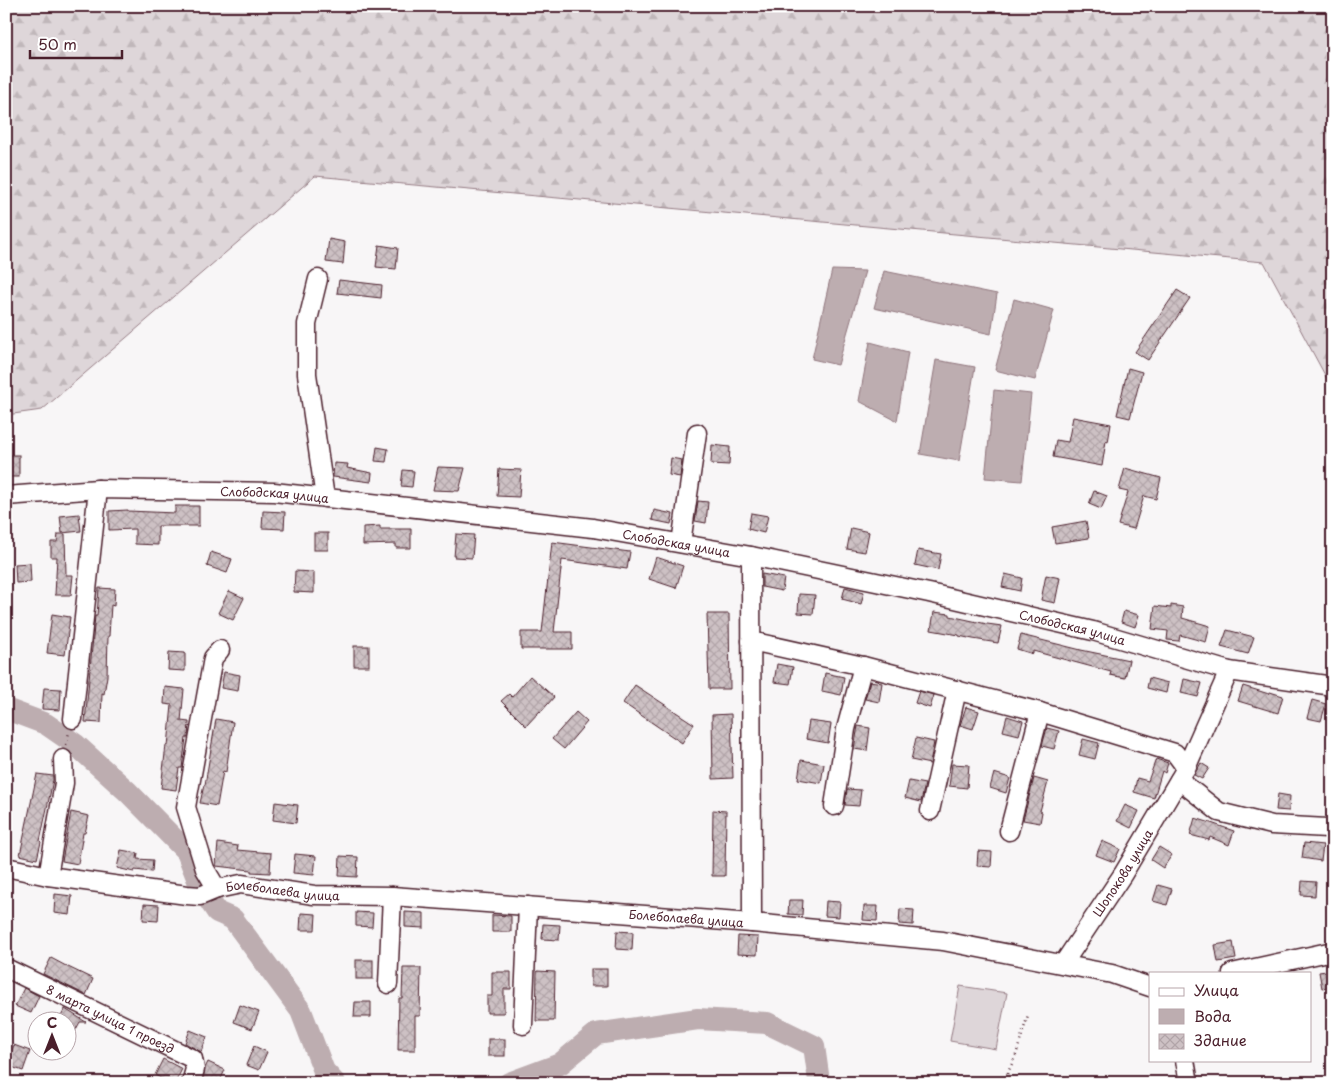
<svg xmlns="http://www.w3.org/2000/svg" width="1339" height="1089" viewBox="0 0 1339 1089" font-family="'Playpen Sans',sans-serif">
	<defs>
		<pattern id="forest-firs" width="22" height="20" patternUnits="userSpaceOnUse" patternTransform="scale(1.25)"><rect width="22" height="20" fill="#ded6d9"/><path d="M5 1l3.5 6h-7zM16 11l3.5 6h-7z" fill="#c0b7ba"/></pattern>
		<pattern id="building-cross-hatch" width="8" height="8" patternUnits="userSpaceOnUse" patternTransform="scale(1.25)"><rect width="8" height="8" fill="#cdc1c4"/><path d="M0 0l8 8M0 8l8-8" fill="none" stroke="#b2a5a9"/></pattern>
	</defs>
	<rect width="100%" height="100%" fill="#f8f6f7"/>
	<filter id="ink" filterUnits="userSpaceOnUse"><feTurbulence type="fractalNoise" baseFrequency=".02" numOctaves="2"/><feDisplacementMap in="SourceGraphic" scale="10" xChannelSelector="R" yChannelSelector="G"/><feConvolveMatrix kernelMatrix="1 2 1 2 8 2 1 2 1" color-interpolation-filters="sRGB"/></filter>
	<g filter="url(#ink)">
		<polygon fill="url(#forest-firs)" stroke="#947a82" points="6,6 1333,6 1333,390 1264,262 315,176 42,410 6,415"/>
		<polygon fill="#ded6d9" stroke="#947a82" points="960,986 1007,993 996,1049 950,1041"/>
		<g fill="#bdadb0" stroke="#8f747b">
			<polygon points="832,270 865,271 838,365 812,359"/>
			<polygon points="884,271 997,294 991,334 874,308"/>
			<polygon points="1014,299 1054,310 1035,380 995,370"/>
			<polygon points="870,342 908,352 897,421 859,401"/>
			<polygon points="936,360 975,367 959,461 920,454"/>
			<polygon points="994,390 1031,394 1022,481 985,478"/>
		</g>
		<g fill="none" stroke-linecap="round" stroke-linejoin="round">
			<g stroke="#bdadb0" stroke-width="22">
				<polyline points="6,709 46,724 75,744 128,792 187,852 201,888 217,912 233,919 301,1011 324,1071 335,1083"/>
				<polyline points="509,1083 560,1064 596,1034 698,1019 767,1023 814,1046 819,1081 822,1083"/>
			</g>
		</g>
		<g fill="url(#building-cross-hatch)" stroke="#4a1f2b">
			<polygon points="329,239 345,242 343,264 326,262"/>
			<polygon points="379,245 398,248 396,269 376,267"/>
			<polygon points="339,280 382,285 381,298 337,293"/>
			<polygon points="1177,290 1190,298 1148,360 1135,352"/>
			<polygon points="1128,368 1142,372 1130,418 1117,415"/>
			<polygon points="1073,417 1111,424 1108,442 1106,441 1102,466 1053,457 1056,440 1068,442"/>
			<polygon points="712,445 730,447 729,465 711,464"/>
			<polygon points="377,447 388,449 386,462 375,461"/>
			<rect x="6" y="455" width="13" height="22"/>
			<polygon points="671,458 682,460 680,477 669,475"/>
			<polygon points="334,463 348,464 347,468 372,473 371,482 333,477"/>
			<polygon points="438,467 465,468 459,491 433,490"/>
			<polygon points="1125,468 1161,478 1156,499 1144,496 1134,529 1118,525 1128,492 1119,490"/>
			<polygon points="499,469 521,470 519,497 497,496"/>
			<polygon points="403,470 414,471 412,487 401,486"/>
			<polygon points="1094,491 1107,496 1101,509 1089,504"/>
			<polygon points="698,501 708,502 706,523 695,521"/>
			<polygon points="175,506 199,506 199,526 158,526 158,545 135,544 135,529 109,530 109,511 128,510 128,511 175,513"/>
			<polygon points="654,510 673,514 671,524 652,520"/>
			<polygon points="263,511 285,512 284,529 262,528"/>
			<polygon points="751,513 768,516 764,533 748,529"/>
			<polygon points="79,514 81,531 62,533 60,516"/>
			<polygon points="1086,521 1089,538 1055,543 1052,527"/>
			<polygon points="380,526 380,529 411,529 411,548 396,548 396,544 363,545 363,527"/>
			<polygon points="851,528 869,532 865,552 847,549"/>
			<rect x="314" y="533" width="14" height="17"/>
			<polygon points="58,534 65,534 66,575 73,575 71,595 55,595 57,557 51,557 51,542 57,542"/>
			<polygon points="456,534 474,535 472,558 454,557"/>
			<polygon points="552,542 630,552 627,569 562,560 554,632 572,632 572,649 521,649 521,632 542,632"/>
			<polygon points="918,550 941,554 938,570 915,565"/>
			<polygon points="211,552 232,559 227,573 207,566"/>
			<polygon points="656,557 683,566 676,588 649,579"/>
			<polygon points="30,563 31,582 16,583 15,564"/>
			<polygon points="295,571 314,572 314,593 294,592"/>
			<polygon points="762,574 784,578 782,591 762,587"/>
			<polygon points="1005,574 1022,578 1020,591 1002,587"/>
			<polygon points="1046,575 1060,578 1055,603 1041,600"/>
			<polygon points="845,587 864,592 861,604 842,599"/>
			<polygon points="99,588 115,589 114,606 111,605 109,636 108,636 107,676 104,694 102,693 101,723 85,722 95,616 97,616"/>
			<polygon points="229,591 244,598 233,620 218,613"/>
			<polygon points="799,594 815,595 813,614 798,613"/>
			<polygon points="1171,605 1183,607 1182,618 1210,626 1206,642 1180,635 1179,641 1167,640 1168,631 1152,629 1155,606 1171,608"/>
			<polygon points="1124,611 1139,615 1135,627 1121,622"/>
			<polygon points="934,612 950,614 950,616 987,624 1002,626 998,643 973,639 959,636 959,635 931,630"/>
			<polygon points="52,614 70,617 65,655 47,653"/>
			<polygon points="707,614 729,614 730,689 709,689"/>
			<polygon points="1227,630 1254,637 1248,654 1221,647"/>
			<polygon points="1021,635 1081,650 1129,660 1125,678 1110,675 1111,672 1033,651 1033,654 1017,649"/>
			<rect x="354" y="646" width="15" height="20"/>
			<polygon points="169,652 185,653 185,671 168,670"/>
			<polygon points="777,664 793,667 790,684 774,682"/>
			<polygon points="224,672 240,675 238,691 221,688"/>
			<polygon points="825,673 844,677 841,695 822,691"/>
			<polygon points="530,676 554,697 541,712 540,711 526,726 501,701 509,694 512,697"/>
			<polygon points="1149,678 1168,683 1166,693 1147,688"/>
			<polygon points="1184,679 1202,683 1198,697 1181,693"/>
			<polygon points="870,681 882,683 879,702 865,699"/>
			<polygon points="635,685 694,724 682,743 623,703"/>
			<polygon points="1243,686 1269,694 1270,692 1283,696 1278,713 1238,701"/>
			<polygon points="165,687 184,689 181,721 189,722 188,738 186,738 182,768 179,768 176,790 161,788 166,745 168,746 172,705 164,704"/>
			<polygon points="44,688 61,689 60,710 42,709"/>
			<polygon points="919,691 934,695 930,708 915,703"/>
			<polygon points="1312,700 1326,704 1321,721 1307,718"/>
			<polygon points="966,707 979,711 973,729 960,725"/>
			<polygon points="576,712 587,722 564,749 552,739"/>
			<polygon points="731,714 733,778 713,779 712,715"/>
			<polygon points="1007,716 1023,721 1019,735 1003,731"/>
			<polygon points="216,719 233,722 226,772 223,771 217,806 200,803 204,785 205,785"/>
			<polygon points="809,721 831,724 828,743 806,739"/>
			<polygon points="858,726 870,728 867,751 854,749"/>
			<polygon points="1047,728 1059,731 1054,749 1042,746"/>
			<polygon points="916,738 934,742 930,764 911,760"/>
			<polygon points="1083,739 1099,743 1095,759 1079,755"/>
			<polygon points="1156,759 1168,763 1165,773 1162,771 1154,798 1134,792 1137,778 1148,781"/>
			<polygon points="801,760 824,764 821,783 798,779"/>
			<polygon points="1201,763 1209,768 1202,779 1194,775"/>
			<polygon points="952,764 969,765 967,788 949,786"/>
			<polygon points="994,773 1010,778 1006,793 990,788"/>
			<polygon points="37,774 53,776 53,780 40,841 41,842 37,859 20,855"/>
			<polygon points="1034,778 1048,782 1040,811 1042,812 1040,823 1023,820"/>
			<polygon points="909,781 925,784 921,802 905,798"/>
			<polygon points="847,789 861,790 859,806 845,805"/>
			<polygon points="1278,794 1290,796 1289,811 1276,810"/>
			<polygon points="275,802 298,805 296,823 273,820"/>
			<polygon points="1125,805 1139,811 1131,828 1117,821"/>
			<polygon points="713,810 726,811 725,876 712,876"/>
			<polygon points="71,812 89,816 85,833 83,833 78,864 62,861"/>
			<polygon points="1195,818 1214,824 1234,831 1229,845 1210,837 1209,840 1190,835"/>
			<polygon points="1102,841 1120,849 1114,862 1096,855"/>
			<polygon points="218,843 238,846 237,850 271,853 270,873 251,872 251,870 216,866"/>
			<polygon points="1304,843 1323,845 1321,861 1302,858"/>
			<polygon points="1159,847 1172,855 1163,868 1151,860"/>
			<polygon points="121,850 138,853 137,859 153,860 152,872 135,870 134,872 117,868"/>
			<polygon points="978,851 992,852 991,867 977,866"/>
			<polygon points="295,854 316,856 314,875 293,873"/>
			<polygon points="340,856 358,857 357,877 339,876"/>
			<polygon points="1302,881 1316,882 1315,896 1301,895"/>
			<polygon points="1158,885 1172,889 1167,905 1153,901"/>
			<polygon points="55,894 72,896 70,915 54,913"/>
			<polygon points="789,900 803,900 802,915 788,914"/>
			<polygon points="826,901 840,902 839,917 825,916"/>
			<polygon points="144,904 159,905 158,921 143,920"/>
			<polygon points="864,906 878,906 877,921 863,920"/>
			<polygon points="900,909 914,910 913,925 899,924"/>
			<polygon points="356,912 373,913 372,927 356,926"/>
			<polygon points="405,912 424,913 424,928 405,927"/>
			<polygon points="301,913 316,914 315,930 300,930"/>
			<polygon points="492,915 511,916 511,932 492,932"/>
			<polygon points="543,924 560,925 559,940 542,939"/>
			<polygon points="617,931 633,932 632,950 616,949"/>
			<polygon points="738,936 758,937 757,955 737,954"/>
			<polygon points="1233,942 1236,959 1218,962 1215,945"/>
			<polygon points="51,958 66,966 93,979 86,995 43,974"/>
			<rect x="356" y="960" width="17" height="19"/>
			<polygon points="403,968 421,968 420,1016 415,1016 415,1050 398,1050 399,998 402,998"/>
			<rect x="591" y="969" width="16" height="17"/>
			<polygon points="1333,970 1333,986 1322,988 1319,972"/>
			<polygon points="537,971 555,972 554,1021 536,1021"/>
			<polygon points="492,972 511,972 511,989 504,989 504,1013 487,1013 487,996 492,996"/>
			<polygon points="24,988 39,996 31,1013 15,1006"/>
			<polygon points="355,1002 371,1002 371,1017 354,1017"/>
			<polygon points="240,1005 259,1012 252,1029 234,1022"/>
			<polygon points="65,1009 86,1022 80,1022 68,1044 68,1022 58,1022"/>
			<polygon points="190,1030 207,1037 201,1052 185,1043"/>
			<rect x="488" y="1039" width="17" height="17"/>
			<polygon points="14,1045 30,1051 23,1071 6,1065"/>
			<polygon points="254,1046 267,1052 259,1070 246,1065"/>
			<polygon points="163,1059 182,1069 175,1083 170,1083 155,1075"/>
			<polygon points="208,1062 225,1070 219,1083 213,1083 203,1078 205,1068"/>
		</g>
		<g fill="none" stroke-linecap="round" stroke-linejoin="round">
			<g stroke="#4a1f2b" stroke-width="21">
				<g id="minor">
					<polyline points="318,279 307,324 307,374 325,498"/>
					<path id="s1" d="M6,496L98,489L274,492L593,528L751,556L929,593L1093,631L1229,671L1333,686"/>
					<polyline points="681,543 697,433"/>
					<polyline points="751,556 752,923"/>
					<polyline points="751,641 863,666 1040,712 1175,753 1186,768"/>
					<polyline points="73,719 98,489"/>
					<polyline points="1179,780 1219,812 1272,825 1327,828 1333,828"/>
					<polyline points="834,806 846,729 863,666"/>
					<polyline points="930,811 957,690"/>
					<polyline points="1009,831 1040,712"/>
					<path id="s2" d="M6,867L48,876L187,895L200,896L217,889L241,884L314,895L392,896L752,923L943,941L1112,974L1150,987"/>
					<polyline points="48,876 64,783 63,759"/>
					<polyline points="217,889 205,869 186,807 213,658 220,650"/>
					<path id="s3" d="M1063,964L1123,874L1186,768L1229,671"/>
					<path id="s4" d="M6,968L193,1059L195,1069L191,1083"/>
					<polyline points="1232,973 1333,951"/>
					<polyline points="388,984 392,896"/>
					<polyline points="523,1025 528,906"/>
					<polyline points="1185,1060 1189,1083"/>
				</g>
			</g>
			<g stroke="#4a1f2b" stroke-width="2.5" stroke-dasharray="1 4" stroke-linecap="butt">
				<polyline points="66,745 69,733"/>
				<polyline points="1003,1083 1016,1055 1028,1015"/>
			</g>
			<use href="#minor" stroke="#fff" stroke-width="18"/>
		</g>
	</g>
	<g text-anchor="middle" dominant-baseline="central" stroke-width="4" stroke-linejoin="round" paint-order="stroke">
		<g font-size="12" fill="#4a1f2b" stroke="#fff">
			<text stroke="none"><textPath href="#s1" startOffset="269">Слободская улица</textPath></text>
			<text stroke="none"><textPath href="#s1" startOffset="674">Слободская улица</textPath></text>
			<text stroke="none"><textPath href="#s1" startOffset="1079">Слободская улица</textPath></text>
			<text stroke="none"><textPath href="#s3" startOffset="109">Шопокова улица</textPath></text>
			<text stroke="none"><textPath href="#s2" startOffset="281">Болеболаева улица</textPath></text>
			<text stroke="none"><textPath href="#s2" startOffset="686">Болеболаева улица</textPath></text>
			<text stroke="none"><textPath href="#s4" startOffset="116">8 марта улица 1 проезд</textPath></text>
		</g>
	</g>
	<rect width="1339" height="1089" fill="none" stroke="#fff" stroke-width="25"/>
	<rect x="12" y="12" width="1314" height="1064" fill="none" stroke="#4a1f2b" stroke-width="2" filter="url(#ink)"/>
	<rect x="1149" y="972" width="162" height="90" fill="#ffffff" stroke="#b7a5aa"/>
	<rect x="1159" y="988" width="25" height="8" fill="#ffffff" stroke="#b7a5aa"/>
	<text x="1194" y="996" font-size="15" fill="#4a1f2b">Улица</text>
	<rect x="1159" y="1009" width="25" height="15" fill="#bdadb0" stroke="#b7a5aa"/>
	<text x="1194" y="1022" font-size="15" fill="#4a1f2b">Вода</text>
	<rect x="1159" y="1034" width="25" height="15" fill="url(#building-cross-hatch)" stroke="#b7a5aa"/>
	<text x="1194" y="1046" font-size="15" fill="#4a1f2b">Здание</text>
	<g transform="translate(52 1036)"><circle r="24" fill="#ffffff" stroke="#b7a5aa"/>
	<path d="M0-4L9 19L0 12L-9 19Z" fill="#4a1f2b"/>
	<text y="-8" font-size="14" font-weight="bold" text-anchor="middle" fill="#4a1f2b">С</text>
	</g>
	<path d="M30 50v8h92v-8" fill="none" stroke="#4a1f2b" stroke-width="2.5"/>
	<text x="38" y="50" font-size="15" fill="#4a1f2b" stroke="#ffffff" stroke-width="4" paint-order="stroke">50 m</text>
</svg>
